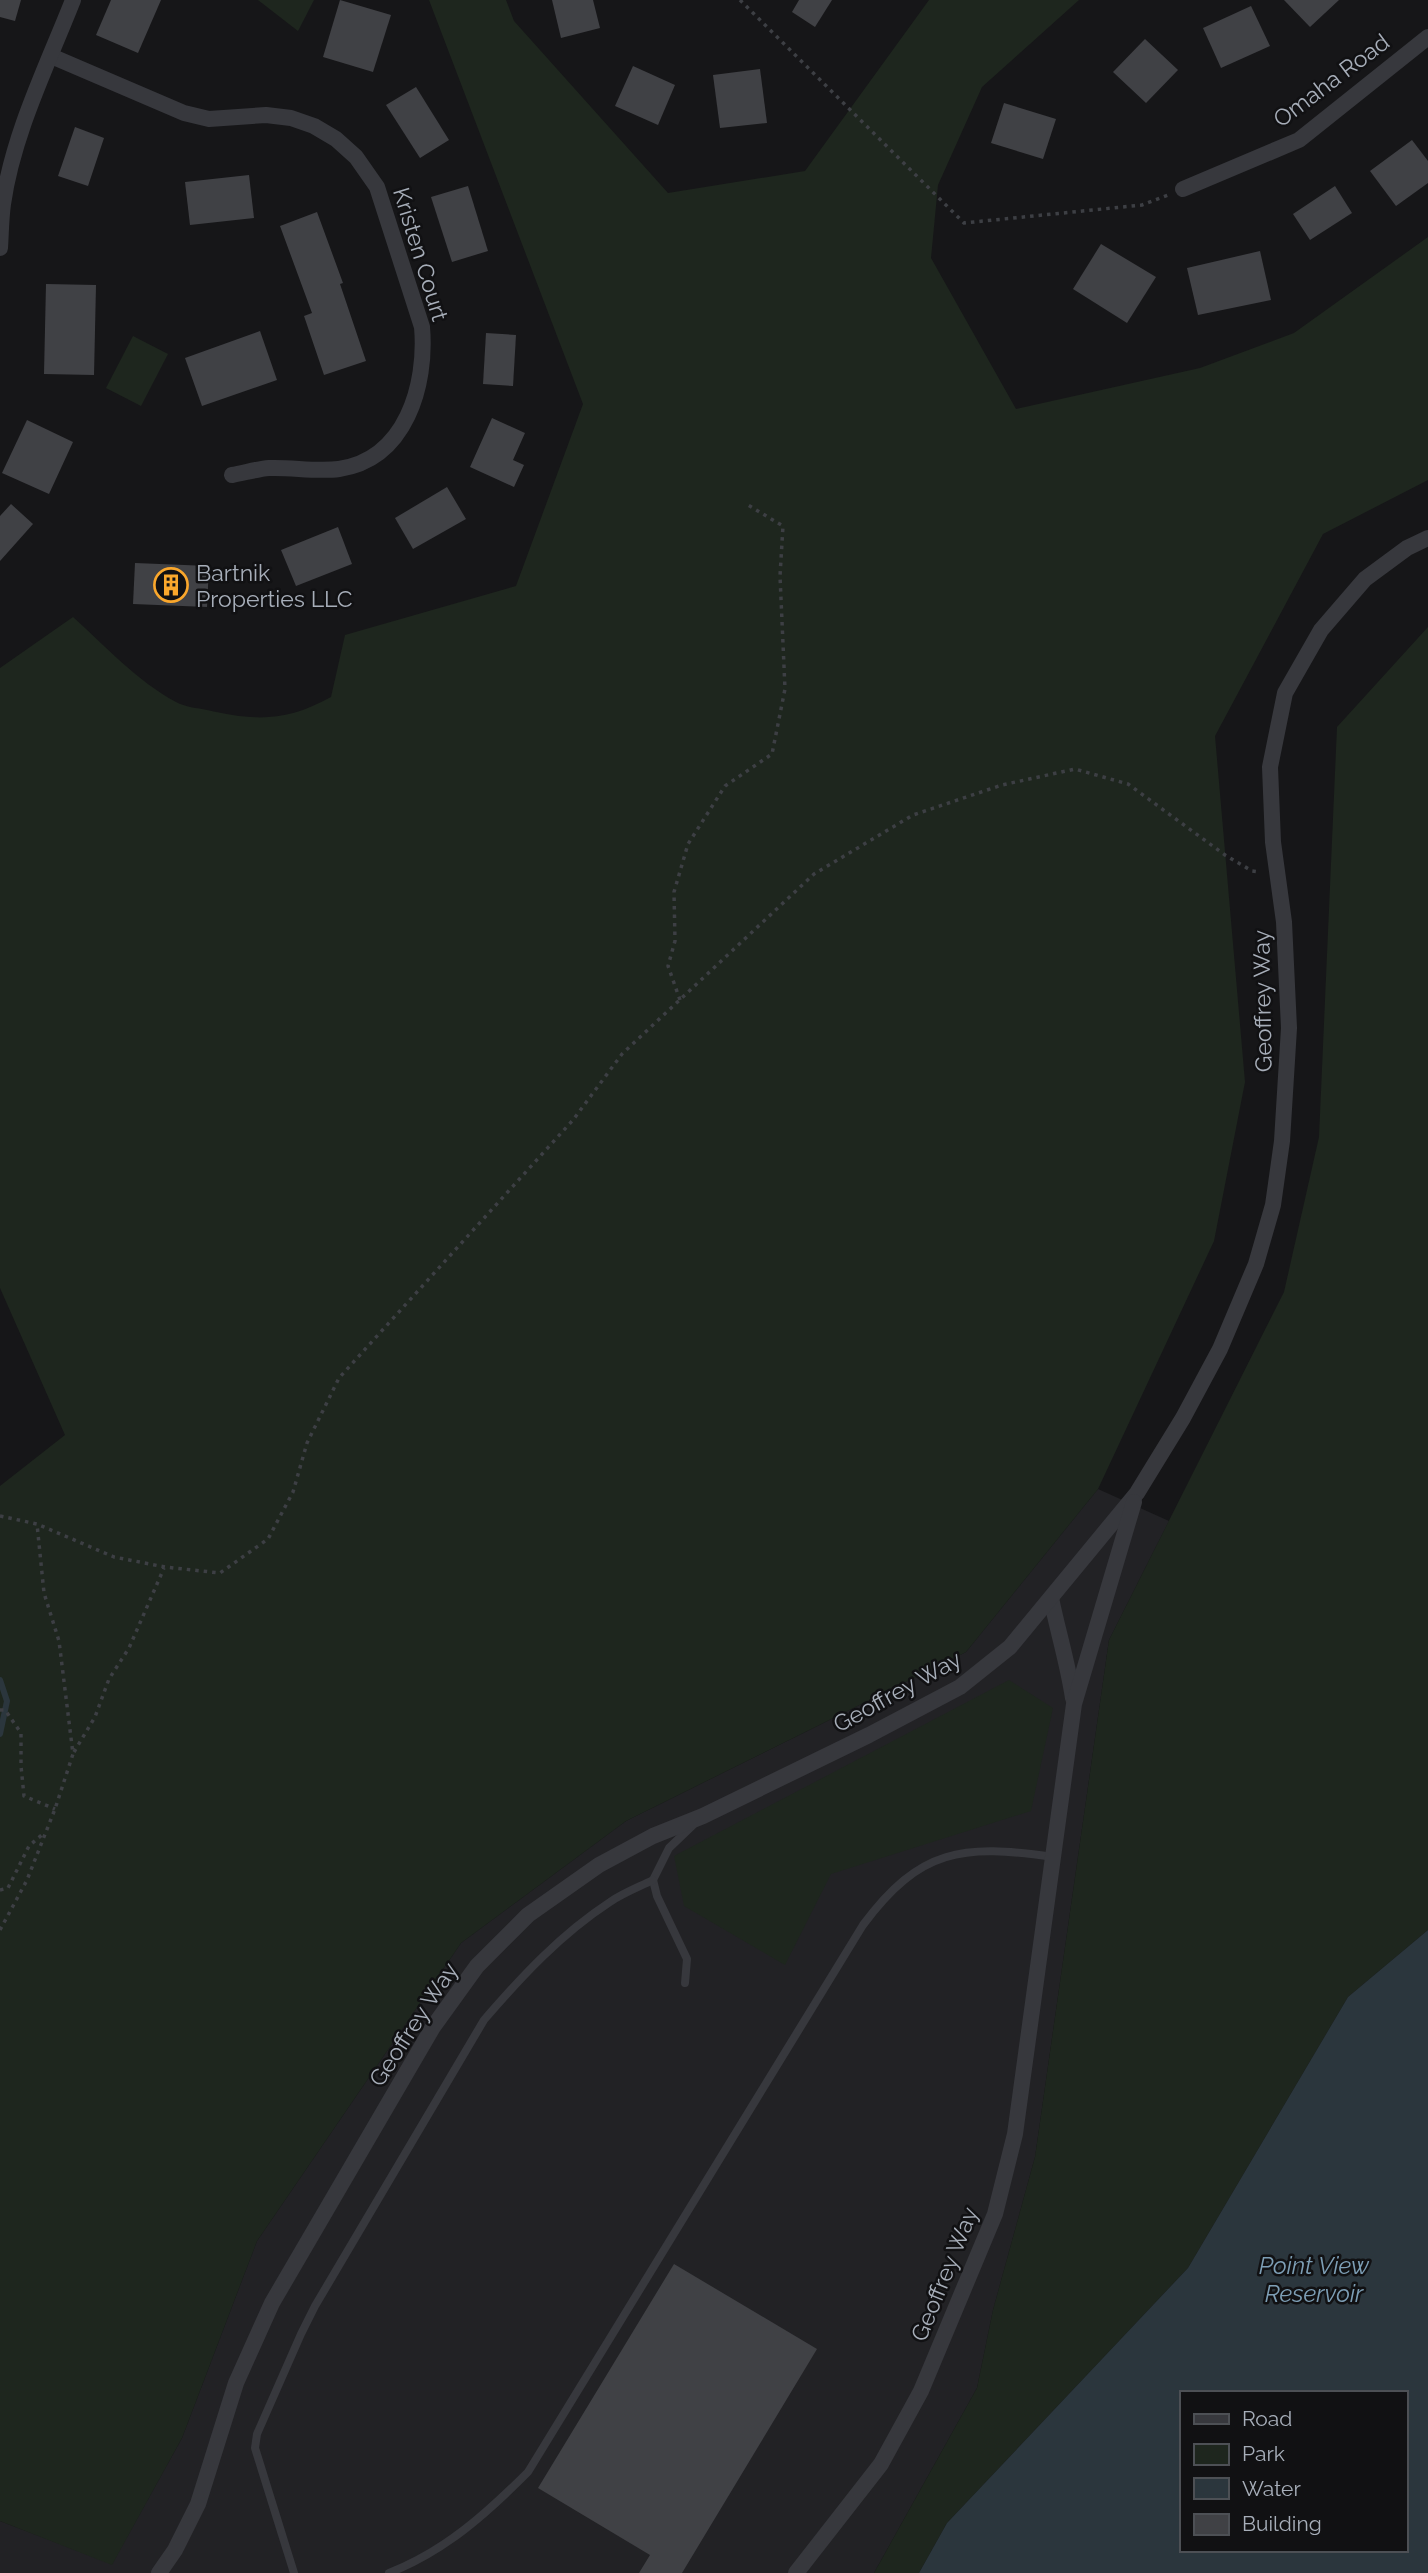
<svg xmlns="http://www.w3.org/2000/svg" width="1428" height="2573" viewBox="0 0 1428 2573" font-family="Raleway,sans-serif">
	<rect width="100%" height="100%" fill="#161618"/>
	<polygon fill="#222225" points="1098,1489 1169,1521 1109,1640 1035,2157 993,2310 977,2388 874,2573 0,2573 0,2521 112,2564 182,2438 257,2241 461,1943 626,1821 966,1652"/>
	<g fill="#1e261e">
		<polygon points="258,0 314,0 298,31"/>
		<path d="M429,0H506L514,21L668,193L805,171L929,0H1079L982,87L938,185L931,258L1016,409L1200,368L1294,333L1428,237V480L1323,534L1215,736L1245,1082L1214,1241L1098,1489L966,1652L626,1821L461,1943L257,2241L182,2438L112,2565L0,2521V1486L65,1435L0,1288V668L73,617C105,646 137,681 176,702C185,707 197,708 207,710C255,721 286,722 331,697L345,635L516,586L583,404Z"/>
		<polygon points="133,336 168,354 141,406 106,388"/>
		<polygon points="1428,627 1428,1930 1348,1997 1188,2268 947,2523 919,2573 874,2573 977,2388 993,2310 1035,2157 1109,1640 1284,1292 1319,1137 1337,727"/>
		<polygon points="1009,1680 1053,1708 1031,1811 831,1874 785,1965 684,1906 674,1856"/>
	</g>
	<path fill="#2b363d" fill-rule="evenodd" d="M1428,1930V2573H919L947,2523L1188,2268L1348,1997ZM1181,2393H1405V2550H1181Z"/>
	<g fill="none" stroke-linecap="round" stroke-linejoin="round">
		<polyline stroke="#2b363d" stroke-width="6" points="0,1680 7,1701 0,1734"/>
	</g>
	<g fill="#404145">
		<polygon points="0,0 21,0 15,21 0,17"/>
		<polygon points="111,0 161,0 138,53 96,35"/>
		<polygon points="340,0 391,15 373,72 323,57"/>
		<polygon points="552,0 593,0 600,28 561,38"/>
		<polygon points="799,0 832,0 815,27 792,12"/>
		<polygon points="1284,0 1339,0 1310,27"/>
		<polygon points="1251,6 1270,46 1221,68 1203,28"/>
		<polygon points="1145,39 1178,70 1146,103 1113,72"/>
		<polygon points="633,66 675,85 658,125 615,106"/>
		<polygon points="760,69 767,123 720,128 713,75"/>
		<polygon points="416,87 449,140 420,158 386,105"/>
		<polygon points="1004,103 1056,119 1043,159 991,143"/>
		<polygon points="75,127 104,138 88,186 58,176"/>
		<polygon points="1412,140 1428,161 1428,183 1396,206 1370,171"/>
		<polygon points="249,175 254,218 190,225 185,182"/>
		<polygon points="468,186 488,251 452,262 431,197"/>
		<polygon points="1335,186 1352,213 1310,240 1293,214"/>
		<polygon points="317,212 343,283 340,284 366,361 324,375 304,316 312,313 280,226"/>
		<polygon points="1101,244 1156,277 1127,323 1073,289"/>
		<polygon points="1260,251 1271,300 1198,315 1187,268"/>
		<polygon points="46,284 96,285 94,375 44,374"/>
		<polygon points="260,331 277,380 202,406 185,358"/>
		<polygon points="486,333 516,335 513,386 483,384"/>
		<polygon points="492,418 525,433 513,460 524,465 514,487 470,467"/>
		<polygon points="27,420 73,442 49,494 2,473"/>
		<polygon points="447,487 466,519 413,549 395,518"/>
		<polygon points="11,504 33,524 0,561 0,516"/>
		<polygon points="338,527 352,564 296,586 281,550"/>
		<polygon points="135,563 209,566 207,607 133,604"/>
		<polygon points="674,2264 817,2349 682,2573 639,2573 650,2555 538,2488"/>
	</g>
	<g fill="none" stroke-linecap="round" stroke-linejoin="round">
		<g stroke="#3d3f44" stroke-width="3.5" stroke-dasharray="3.5 5" stroke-linecap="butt">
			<polyline points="740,0 964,223 1142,205 1168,195"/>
			<polyline points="680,1000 668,966 675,941 674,892 688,844 725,786 772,754 785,689 780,576 783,526 748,505"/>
			<polyline points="0,1516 37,1524 114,1557 165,1567 220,1573 268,1539 293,1492 307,1443 339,1378 573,1120 622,1054 814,874 913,815 1002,785 1075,769 1128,784 1225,855 1252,871 1260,872"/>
			<polyline points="0,1710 5,1710 21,1733 21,1766 24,1796 55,1809"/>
			<polyline points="74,1752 95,1717 109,1679 129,1648 164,1568"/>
			<polyline points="0,1890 8,1888 29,1846 44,1833"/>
			<polyline points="0,1930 27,1880 55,1809 73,1754 59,1641 44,1593 37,1524"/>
		</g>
		<g stroke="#37383d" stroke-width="8">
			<polyline points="685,1983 687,1959 657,1896 653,1880 669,1848 693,1825"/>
			<path d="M294,2573L255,2448L257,2434L301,2334L315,2306L484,2020C522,1976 561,1934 610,1902C623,1893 639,1887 653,1880"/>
			<path d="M389,2573C445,2551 486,2514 528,2472L863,1925C920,1848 963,1844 1053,1857"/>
		</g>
		<g stroke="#37383d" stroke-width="16">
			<path d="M51,56L184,113L209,119L266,115L291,118L314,126L336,139L356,157L377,187L422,327C427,385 406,459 339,469C316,472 292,467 269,468C257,469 244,473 232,475"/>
			<polyline points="1183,189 1299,140 1428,37"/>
			<path d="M0,248C1,233 1,218 3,204C13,134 47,66 73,0"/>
			<path d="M1051,1598C1058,1632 1068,1664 1073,1698"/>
			<polyline points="159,2573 175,2550 198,2504 236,2383 272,2303 433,2027 477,1966 528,1915 599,1865 653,1836 703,1816 869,1735 960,1687 1010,1647 1137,1493 1183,1418 1220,1349 1256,1264 1273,1205 1282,1141 1289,1028 1284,922 1273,842 1270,767 1285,693 1321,630 1365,579 1407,548 1428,538"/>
			<polyline points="796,2573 881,2464 921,2391 995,2214 1015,2134 1074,1704 1134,1502"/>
		</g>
	</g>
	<defs>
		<g id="building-ring" transform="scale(1.75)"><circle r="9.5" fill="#111113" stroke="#faa72c" stroke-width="1.5"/><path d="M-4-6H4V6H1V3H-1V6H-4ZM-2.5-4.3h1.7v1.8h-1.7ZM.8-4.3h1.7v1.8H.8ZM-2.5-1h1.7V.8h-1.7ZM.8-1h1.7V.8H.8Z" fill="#faa72c"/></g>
	</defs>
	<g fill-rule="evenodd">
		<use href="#building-ring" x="171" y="585"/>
	</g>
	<g text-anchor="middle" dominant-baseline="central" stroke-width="5" stroke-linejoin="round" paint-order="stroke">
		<g font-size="23" fill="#a7aeb9" stroke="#111113">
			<text transform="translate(1331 80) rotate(-37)">Omaha Road</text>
			<text transform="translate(421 254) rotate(73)">Kristen Court</text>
			<text transform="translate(1262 1001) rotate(-91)">Geoffrey Way</text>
			<text transform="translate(897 1691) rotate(-29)">Geoffrey Way</text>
			<text transform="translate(413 2024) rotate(-57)">Geoffrey Way</text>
			<text transform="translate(944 2274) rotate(-68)">Geoffrey Way</text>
		</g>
		<g font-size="23" fill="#a7aeb9" stroke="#111113" text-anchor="start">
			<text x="196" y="572">Bartnik<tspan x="196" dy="26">Properties LLC</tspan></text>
		</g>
		<g font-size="24" font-style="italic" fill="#7d9eb5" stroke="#111113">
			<text x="1314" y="2265">Point View<tspan x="1314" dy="28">Reservoir</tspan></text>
		</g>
	</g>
	<rect x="1180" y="2391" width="228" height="161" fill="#111113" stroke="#4d5055" stroke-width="2"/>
	<rect x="1194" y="2414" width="35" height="10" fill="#37383d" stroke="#4d5055" stroke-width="2"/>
	<text x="1242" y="2426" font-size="21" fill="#a7aeb9">Road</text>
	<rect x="1194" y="2444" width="35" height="21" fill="#1e261e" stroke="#4d5055" stroke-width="2"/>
	<text x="1242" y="2461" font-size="21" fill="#a7aeb9">Park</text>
	<rect x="1194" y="2478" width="35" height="21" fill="#2b363d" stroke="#4d5055" stroke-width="2"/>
	<text x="1242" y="2496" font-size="21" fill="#a7aeb9">Water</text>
	<rect x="1194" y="2514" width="35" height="21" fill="#404145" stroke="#4d5055" stroke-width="2"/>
	<text x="1242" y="2531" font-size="21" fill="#a7aeb9">Building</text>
</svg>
